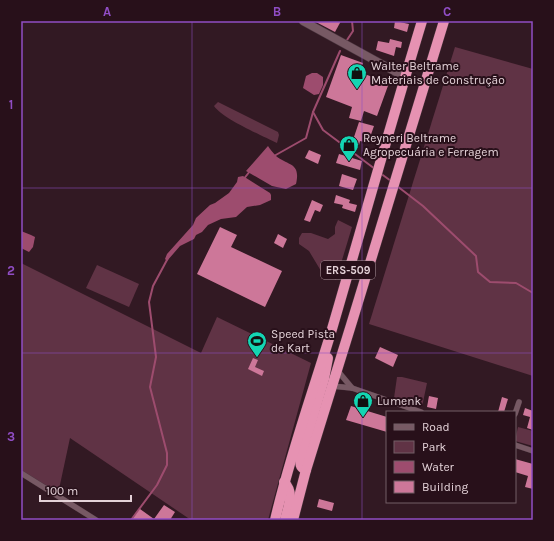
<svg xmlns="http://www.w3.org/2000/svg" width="554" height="541" viewBox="0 0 554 541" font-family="Karla,sans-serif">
	<rect width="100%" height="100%" fill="#321923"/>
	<g fill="#603345">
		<polygon points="455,47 533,69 533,376 369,324"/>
		<path d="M218,102L278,132L279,135L277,143C261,135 223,119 214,106Z"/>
		<polygon points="338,220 352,227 336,280 321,271 309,251 299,244 299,238 302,233 311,233 328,239 335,234 335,227"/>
		<polygon points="21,263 201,353 217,317 311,363 268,520 191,520 70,438 58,494 21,471"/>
		<polygon points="97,265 139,284 129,307 86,288"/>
		<path d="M397,377H402L427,383L422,407C416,405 397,401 394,398Z"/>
		<polygon points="518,427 533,431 533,446 515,441"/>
	</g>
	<g fill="#9d4c6e">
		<polygon points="312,73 317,73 323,77 323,85 319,94 314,95 303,88 306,76"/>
		<path d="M268,146C270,149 273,153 276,156C288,166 301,162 296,184L286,189L272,186L246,171Z"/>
		<polygon points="243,176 270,193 271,195 271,200 260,205 247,207 236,217 221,219 208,225 202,232 196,235 194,239 180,246 167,261 165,259 167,254 193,225 196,218 210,205 215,203 229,193 237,182 238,177"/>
		<polygon points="21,231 31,235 35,237 33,247 29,252 21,248"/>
	</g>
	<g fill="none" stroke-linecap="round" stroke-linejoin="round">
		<g stroke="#9d4c6e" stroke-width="2">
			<polyline points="347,40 353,31 352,21"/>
			<polyline points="340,51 313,112 323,130 375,169"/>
			<polyline points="274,156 306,138 313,112"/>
			<polyline points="380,173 391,181"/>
			<polyline points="243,180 250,171"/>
			<polyline points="397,186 423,206 476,256 478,272 490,282 516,283 533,293"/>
			<polyline points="131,520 157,485 167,465 167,453 150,387 156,357 149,302 153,286 168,258"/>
		</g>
	</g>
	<g fill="#cd7799">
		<polygon points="314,21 341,21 335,32"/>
		<polygon points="395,21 409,24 407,32 394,28"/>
		<polygon points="390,39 402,42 401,48 396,47 394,56 376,50 378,41 389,43"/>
		<polygon points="341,55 363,63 359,72 389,83 377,116 364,111 361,121 349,118 352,107 326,97"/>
		<polygon points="359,122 374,126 368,143 360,141 359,145 352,143"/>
		<polygon points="309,150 321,155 318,164 305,158"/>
		<polygon points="339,154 362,161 360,170 336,163"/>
		<polygon points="342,174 357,179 353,190 339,186"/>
		<polygon points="336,195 350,200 349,203 357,205 355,212 342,208 343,205 334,203"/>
		<polygon points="312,200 323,205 320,212 315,210 310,222 304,220"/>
		<polygon points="220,227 237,235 231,247 282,271 265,307 197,274"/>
		<polygon points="278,234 287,239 283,248 274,243"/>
		<polygon points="380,347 398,355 393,367 375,358"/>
		<polygon points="253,358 258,360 255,367 264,371 262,376 248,369"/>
		<polygon points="429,396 438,398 436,409 427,407"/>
		<polygon points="502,397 508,399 504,412 498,412"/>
		<polygon points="351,406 387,417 387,432 346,420"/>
		<polygon points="525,408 533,411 533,430 527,428 530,417 523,415"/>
		<polygon points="515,459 533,464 533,489 525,487 528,476 515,472"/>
		<polygon points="319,499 334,503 332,511 317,507"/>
		<polygon points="164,505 175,512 170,520 132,520 140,509 154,519"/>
	</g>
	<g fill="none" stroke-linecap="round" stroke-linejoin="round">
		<g stroke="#4a353e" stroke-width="6">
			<g id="street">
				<polyline points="337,370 352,388"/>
				<polyline points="332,386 352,388 421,412"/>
				<polyline points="515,414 519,402"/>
				<polyline points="515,445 533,451"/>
				<polyline points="21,473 96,520"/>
			</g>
		</g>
		<g stroke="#4a353e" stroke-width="9">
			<polyline id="secondary" points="303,21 405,77"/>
		</g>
		<g stroke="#4a353e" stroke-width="11">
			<g id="highway">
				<path d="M306,470C299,467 300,463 301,456L324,379L328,358"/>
				<path d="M284,482C295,493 288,507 285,520"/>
				<path d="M275,520C290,455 313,392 332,329C362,226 391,123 422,21"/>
				<polyline points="293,520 306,470 351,325 444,21"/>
			</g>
		</g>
		<use href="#street" stroke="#775964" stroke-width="5.5"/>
		<use href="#secondary" stroke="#775964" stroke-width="8"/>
		<use href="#highway" stroke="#e692b2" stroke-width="10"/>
	</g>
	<path fill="none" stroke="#904dc4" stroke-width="1" stroke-opacity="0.55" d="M192,21V520M362,21V520M21,188H533M21,353H533"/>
	<defs>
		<g id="shop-pin" transform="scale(1)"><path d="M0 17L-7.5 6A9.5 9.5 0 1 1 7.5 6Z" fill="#13d5b3" stroke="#28101a"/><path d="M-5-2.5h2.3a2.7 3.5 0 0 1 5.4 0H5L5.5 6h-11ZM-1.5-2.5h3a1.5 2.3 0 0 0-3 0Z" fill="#111"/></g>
		<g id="stadium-pin" transform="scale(1)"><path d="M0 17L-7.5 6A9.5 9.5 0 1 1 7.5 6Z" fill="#13d5b3" stroke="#28101a"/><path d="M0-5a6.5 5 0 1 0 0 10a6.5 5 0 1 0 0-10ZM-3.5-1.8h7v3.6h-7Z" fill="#111"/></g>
	</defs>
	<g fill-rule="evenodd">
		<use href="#shop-pin" x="357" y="73"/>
		<use href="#shop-pin" x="349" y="145"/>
		<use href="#stadium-pin" x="257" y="341"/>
		<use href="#shop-pin" x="363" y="401"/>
	</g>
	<g text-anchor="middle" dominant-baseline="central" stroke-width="4" stroke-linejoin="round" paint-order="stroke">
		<rect fill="#28101a" stroke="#ac989f" stroke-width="1" x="321" y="261" width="54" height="18" rx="3"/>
		<g font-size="11" font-weight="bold" fill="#e4d2d8">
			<text x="348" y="270">ERS-509</text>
		</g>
		<g font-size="12" fill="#e4d2d8" stroke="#28101a" text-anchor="start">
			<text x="371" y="66">Walter Beltrame<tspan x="371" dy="14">Materiais de Construção</tspan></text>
			<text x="363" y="138">Reyneri Beltrame<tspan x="363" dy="14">Agropecuária e Ferragem</tspan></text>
			<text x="271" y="334">Speed Pista<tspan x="271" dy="14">de Kart</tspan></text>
			<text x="377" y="401">Lumenk</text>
		</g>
	</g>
	<rect width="554" height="541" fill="none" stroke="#28101a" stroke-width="44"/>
	<rect x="386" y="411" width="130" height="92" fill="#28101a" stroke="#735e66"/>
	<rect x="394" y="424" width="20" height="6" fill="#775964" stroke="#735e66"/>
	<text x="422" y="431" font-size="12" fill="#e4d2d8">Road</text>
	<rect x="394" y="441" width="20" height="12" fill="#603345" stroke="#735e66"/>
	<text x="422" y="451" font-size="12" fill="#e4d2d8">Park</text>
	<rect x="394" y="461" width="20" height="12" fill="#9d4c6e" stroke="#735e66"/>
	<text x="422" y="471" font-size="12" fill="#e4d2d8">Water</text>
	<rect x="394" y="481" width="20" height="12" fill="#cd7799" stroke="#735e66"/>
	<text x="422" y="491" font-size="12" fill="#e4d2d8">Building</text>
	<path d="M40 495v6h91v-6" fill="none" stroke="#e4d2d8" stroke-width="2"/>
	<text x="46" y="495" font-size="12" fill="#e4d2d8" stroke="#28101a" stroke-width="3" paint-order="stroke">100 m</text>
	<rect x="22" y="22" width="510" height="497" fill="none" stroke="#904dc4" stroke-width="1.5"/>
	<g font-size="13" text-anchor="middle" font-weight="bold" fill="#904dc4">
		<text x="107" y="16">A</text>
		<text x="277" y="16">B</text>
		<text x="447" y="16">C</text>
		<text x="11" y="109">1</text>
		<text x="11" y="275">2</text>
		<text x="11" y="441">3</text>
	</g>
</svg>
